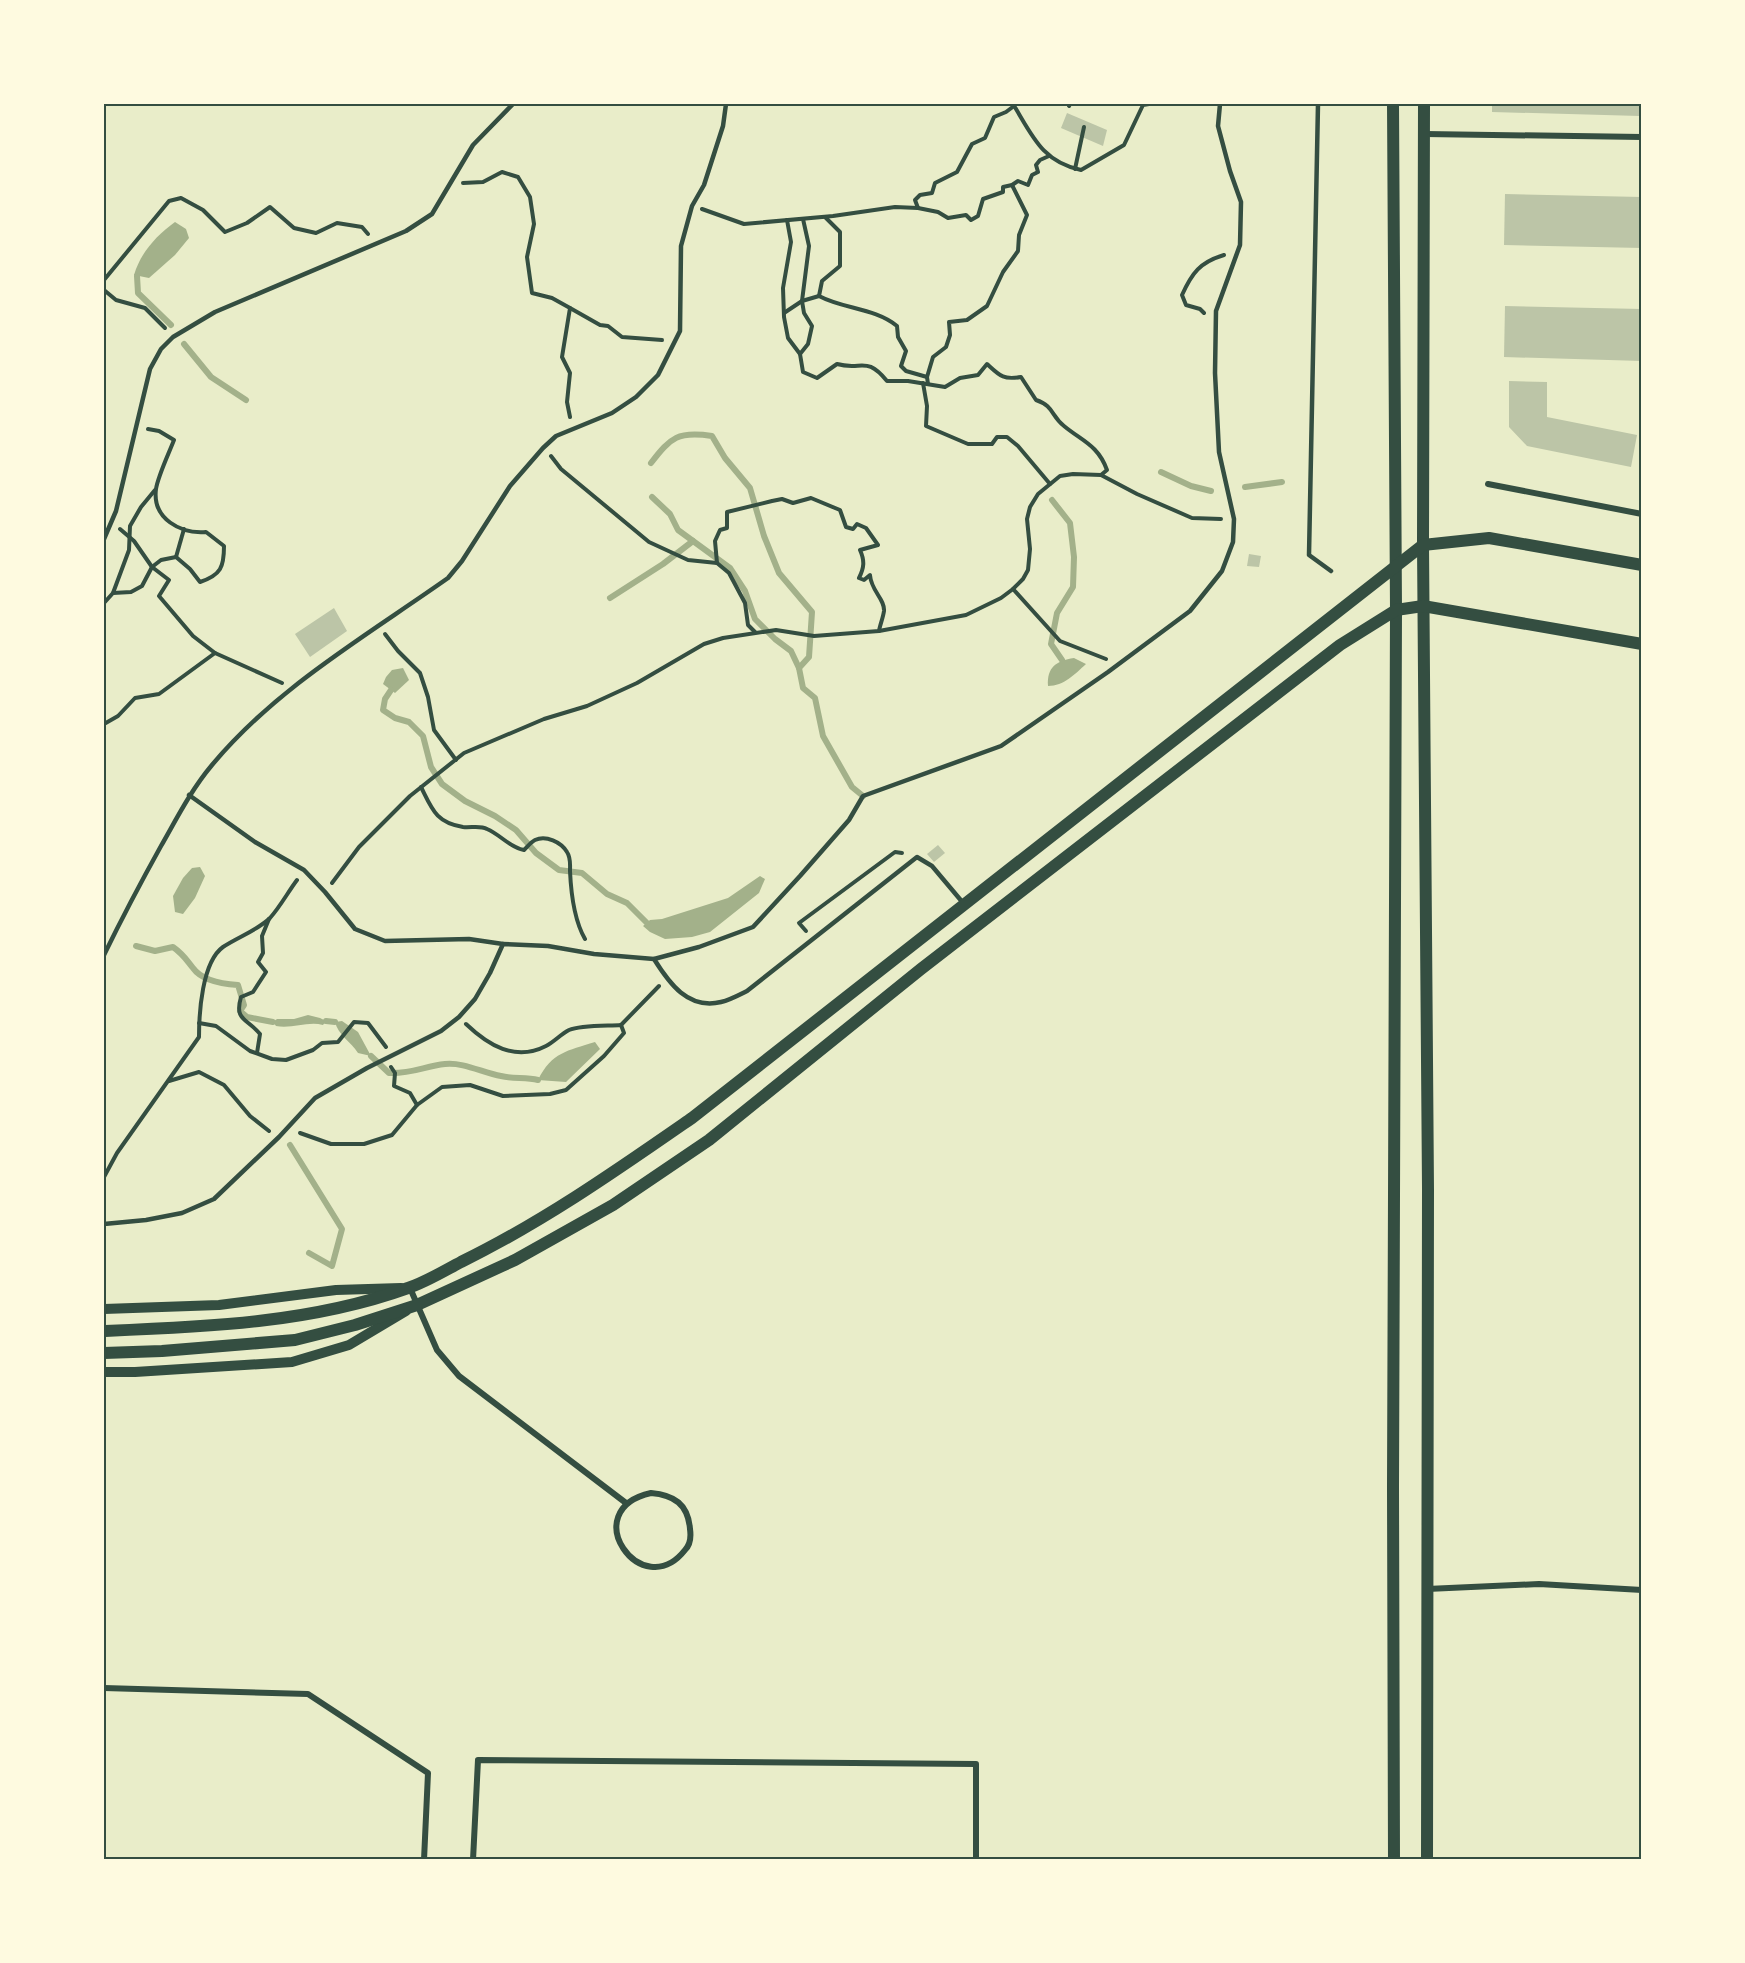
<svg xmlns="http://www.w3.org/2000/svg" width="1745" height="1963" viewBox="0 0 1745 1963" font-family="'Times New Roman',serif">
	<rect width="100%" height="100%" fill="#e9edc9"/>
	<g fill="#a3b18a">
		<path d="M175,222L186,229L189,238L175,255L149,278L134,275C141,252 156,236 175,222Z"/>
		<path d="M1074,658L1086,664C1075,674 1064,686 1048,686C1047,667 1056,661 1074,658Z"/>
		<polygon points="403,668 409,680 395,693 383,684 386,677 392,670"/>
		<polygon points="200,867 205,876 195,898 183,914 175,912 173,896 183,878 192,868"/>
		<polygon points="760,876 765,879 759,893 710,932 692,937 665,939 650,932 643,926 650,920 662,919 728,898"/>
		<path d="M308,1015L320,1018L326,1021L323,1025C308,1021 292,1029 276,1026L273,1022L277,1019H294Z"/>
		<path d="M342,1021L358,1032L371,1056L358,1053C351,1042 338,1035 335,1022Z"/>
		<path d="M595,1042L600,1049L566,1082L538,1080C552,1052 567,1051 595,1042Z"/>
	</g>
	<g fill="none" stroke-linecap="round" stroke-linejoin="round">
		<g stroke="#a3b18a" stroke-width="6">
			<polyline points="137,276 138,293 171,325"/>
			<polyline points="184,344 211,377 246,400"/>
			<path d="M651,463C671,437 678,431 712,436L725,458L750,488L764,536L779,573L812,612L809,657L799,668L803,688L815,698L823,736L852,787L863,796"/>
			<polyline points="1161,472 1191,486 1211,491"/>
			<polyline points="1245,487 1282,482"/>
			<polyline points="652,497 670,514 678,530 730,568 745,591 755,619 775,639 791,651 799,668"/>
			<polyline points="1052,500 1070,523 1074,557 1073,587 1057,613 1051,644 1062,660"/>
			<polyline points="610,598 663,564 693,541"/>
			<polyline points="391,690 385,699 383,710 395,718 409,722 423,736 431,767 442,784 465,801 495,816 516,830 536,853 559,870 582,873 607,894 627,903 647,923"/>
			<path d="M136,946L155,951L173,947C183,954 185,958 193,968C202,981 223,984 238,985L244,1005L240,1011L247,1017L273,1022"/>
			<polyline points="326,1021 335,1022"/>
			<path d="M371,1056L389,1073C412,1074 425,1066 445,1064C464,1062 483,1073 501,1076C513,1079 526,1077 538,1080"/>
			<polyline points="290,1145 342,1229 332,1266 309,1253"/>
		</g>
	</g>
	<g fill="#bcc5a7">
		<polygon points="1492,104 1640,104 1640,116 1492,112"/>
		<polygon points="1067,113 1107,130 1103,146 1061,128"/>
		<polygon points="1505,194 1642,197 1642,248 1504,245"/>
		<polygon points="1505,306 1642,309 1642,361 1504,357"/>
		<polygon points="1509,381 1547,382 1547,417 1637,435 1631,467 1527,446 1509,427"/>
		<polygon points="1249,554 1261,556 1259,567 1247,566"/>
		<polygon points="334,608 347,631 310,657 295,634"/>
		<polygon points="938,845 945,853 934,862 927,854"/>
	</g>
	<g fill="none" stroke-linecap="round" stroke-linejoin="round">
		<g stroke="#344e41" stroke-width="4">
			<path d="M1013,104C1032,135 1042,162 1081,170L1124,145L1143,105L1149,104"/>
			<polyline points="1069,106 1070,104"/>
			<polyline points="1075,169 1084,127"/>
			<polyline points="463,183 483,182 502,172 518,177 530,197 534,224 527,257 532,293 552,298 570,308 562,357 570,373 567,402 570,417"/>
			<polyline points="918,208 915,200 920,195 932,193 935,183 957,172 972,144 985,138 994,117 1006,112 1014,106"/>
			<polyline points="702,209 744,224 833,216 895,207 918,208 938,212 948,218 966,215 971,220 978,216 983,199 1003,192 1003,187 1012,185 1018,181 1028,185 1032,175 1038,172 1036,165 1040,160 1049,156"/>
			<path d="M825,217L840,232V266L822,281L819,296C843,309 875,308 897,326L898,337L906,351L901,366L906,371L927,377"/>
			<path d="M787,220L791,242L783,288L784,317L788,338L800,354L803,372L817,378L837,364C862,371 866,355 887,381H908L945,387L960,378L978,375L987,364C1000,376 1003,380 1021,377L1036,400C1054,406 1051,416 1064,426C1082,441 1098,445 1107,470L1101,475"/>
			<polyline points="104,280 169,201 181,198 203,210 225,232 247,223 270,207 294,228 316,233 337,223 362,227 368,234"/>
			<polyline points="104,290 116,300 145,308 165,328"/>
			<polyline points="570,308 600,325 608,326 622,337 662,340"/>
			<polyline points="784,313 802,301 819,296"/>
			<path d="M1204,313L1200,309L1186,305L1182,295C1192,273 1200,262 1224,255"/>
			<polyline points="800,354 808,344 812,326 804,313 802,301 809,246 803,219"/>
			<polyline points="923,383 927,406 926,426 968,444 992,444 997,437 1007,437 1018,446 1050,484"/>
			<polyline points="928,384 927,377 933,357 946,347 950,335 949,322 967,320 987,306 1003,272 1018,251 1019,235 1027,215 1012,185"/>
			<polyline points="551,456 561,469 649,542 688,560 717,563 729,573 745,603 748,625 755,632"/>
			<polyline points="120,529 134,541 152,567 169,580 159,596 193,636 215,653 282,683"/>
			<polyline points="176,557 184,529"/>
			<path d="M717,563L715,541L720,530L727,528V512L772,501L782,499L793,503L811,498L840,510L846,527L853,529L857,524L866,528L878,545L860,550C865,561 864,568 859,578L864,580L870,575C871,591 885,599 884,611C883,618 880,625 879,631"/>
			<polyline points="1013,589 1060,641 1106,659"/>
			<polyline points="113,593 129,550 130,526 141,507 155,490"/>
			<path d="M104,603L113,593L131,592L142,586L152,567L161,560L176,557L190,569L200,582C221,575 224,567 224,546L206,532C181,534 152,519 156,489C158,476 169,453 174,440L159,431L148,429"/>
			<polyline points="385,634 398,651 420,673 428,697 434,730 456,760"/>
			<polyline points="104,724 118,716 135,698 159,694 215,653"/>
			<path d="M421,787C432,809 436,823 463,827C471,828 480,825 487,829C501,835 509,847 524,850C527,847 531,842 535,840C546,835 561,842 567,852C571,858 570,864 570,871C571,893 574,920 585,939"/>
			<polyline points="332,883 359,847 410,796 464,753 544,719 587,706 637,683 704,644 723,638 776,630 814,636 879,631 966,615 1001,598 1013,589 1023,579 1028,570 1030,549 1027,519 1030,507 1038,494 1060,476 1073,474 1101,475 1137,494 1192,518 1221,519"/>
			<polyline points="806,931 799,923 895,852 902,853"/>
			<polyline points="199,1023 216,1026 250,1051 272,1059 286,1060 313,1050 322,1043 338,1042 354,1022 368,1023 386,1047"/>
			<polyline points="621,1025 659,986"/>
			<path d="M257,1053L260,1034C247,1018 234,1021 241,997L253,992L266,972L258,962L263,953L262,936L269,919"/>
			<path d="M391,1067L395,1073L394,1086L410,1093L417,1105L442,1087L470,1085L503,1096L550,1094L566,1090L604,1056L624,1033L621,1025C607,1026 581,1025 569,1030C561,1034 554,1042 546,1046C515,1062 488,1045 466,1024"/>
			<polyline points="169,1081 199,1072 224,1085 250,1116 269,1131"/>
			<polyline points="300,1133 331,1144 364,1144 392,1135 417,1105"/>
			<path d="M104,1177L117,1153L199,1037C199,1013 202,962 223,947C238,937 258,930 270,918C280,907 288,892 297,880"/>
		</g>
		<g stroke="#344e41" stroke-width="4.5">
			<polyline points="1318,104 1309,555 1331,571"/>
			<polyline points="104,539 116,511 150,369 161,349 173,337 215,312 406,231 432,214 473,145 513,104"/>
			<polyline points="189,795 255,842 304,870 325,892 355,929 385,941 469,939 503,944"/>
			<path d="M104,955C122,918 141,882 161,846C177,818 191,790 212,765C277,687 366,636 448,578L462,561L510,486L543,448L556,436L612,413L636,397L658,375L680,331L681,246L692,206L704,185L723,126L726,104"/>
			<path d="M654,959C669,983 688,1010 721,1002C730,1000 739,995 747,991L917,857L932,866L964,904"/>
			<polyline points="104,1224 146,1220 182,1213 214,1199 279,1137 315,1098 367,1068 441,1031 459,1017 475,999 490,973 503,944 548,946 594,954 654,959 699,947 753,927 800,876 849,820 863,796 1001,746 1108,672 1190,611 1222,571 1233,542 1234,519 1219,452 1215,373 1216,311 1240,245 1241,202 1230,171 1218,126 1220,104"/>
		</g>
		<g stroke="#344e41" stroke-width="6">
			<polyline points="1425,134 1642,137"/>
			<polyline points="1488,484 1642,514"/>
			<polyline points="410,1288 437,1350 459,1376 626,1503"/>
			<path d="M651,1493C674,1495 688,1504 690,1529C691,1536 690,1545 685,1550C642,1605 575,1510 651,1493Z"/>
			<polyline points="1427,1589 1539,1584 1642,1590"/>
			<polyline points="104,1688 308,1694 428,1773 424,1860"/>
			<polyline points="473,1860 478,1760 976,1764 976,1860"/>
		</g>
		<g stroke="#344e41" stroke-width="10">
			<polyline points="104,1309 219,1305 336,1290 401,1288"/>
			<polyline points="104,1372 135,1372 292,1362 349,1345 406,1311"/>
		</g>
		<g stroke="#344e41" stroke-width="12">
			<polyline points="1393,104 1396,610 1393,1487 1394,1860"/>
			<polyline points="1424,104 1423,545 1428,1189 1427,1860"/>
			<path d="M104,1331C206,1327 311,1323 408,1288C426,1282 444,1271 461,1262C543,1222 617,1170 692,1118L1423,545L1489,538L1642,565"/>
			<polyline points="104,1353 162,1351 295,1340 355,1325 417,1305 515,1260 613,1205 709,1140 921,969 1340,645 1396,610 1423,606 1642,644"/>
		</g>
	</g>
	<rect width="1745" height="1963" fill="none" stroke="#fefae0" stroke-width="210"/>
	<rect x="105" y="105" width="1535" height="1753" fill="none" stroke="#344e41" stroke-width="2"/>
</svg>
